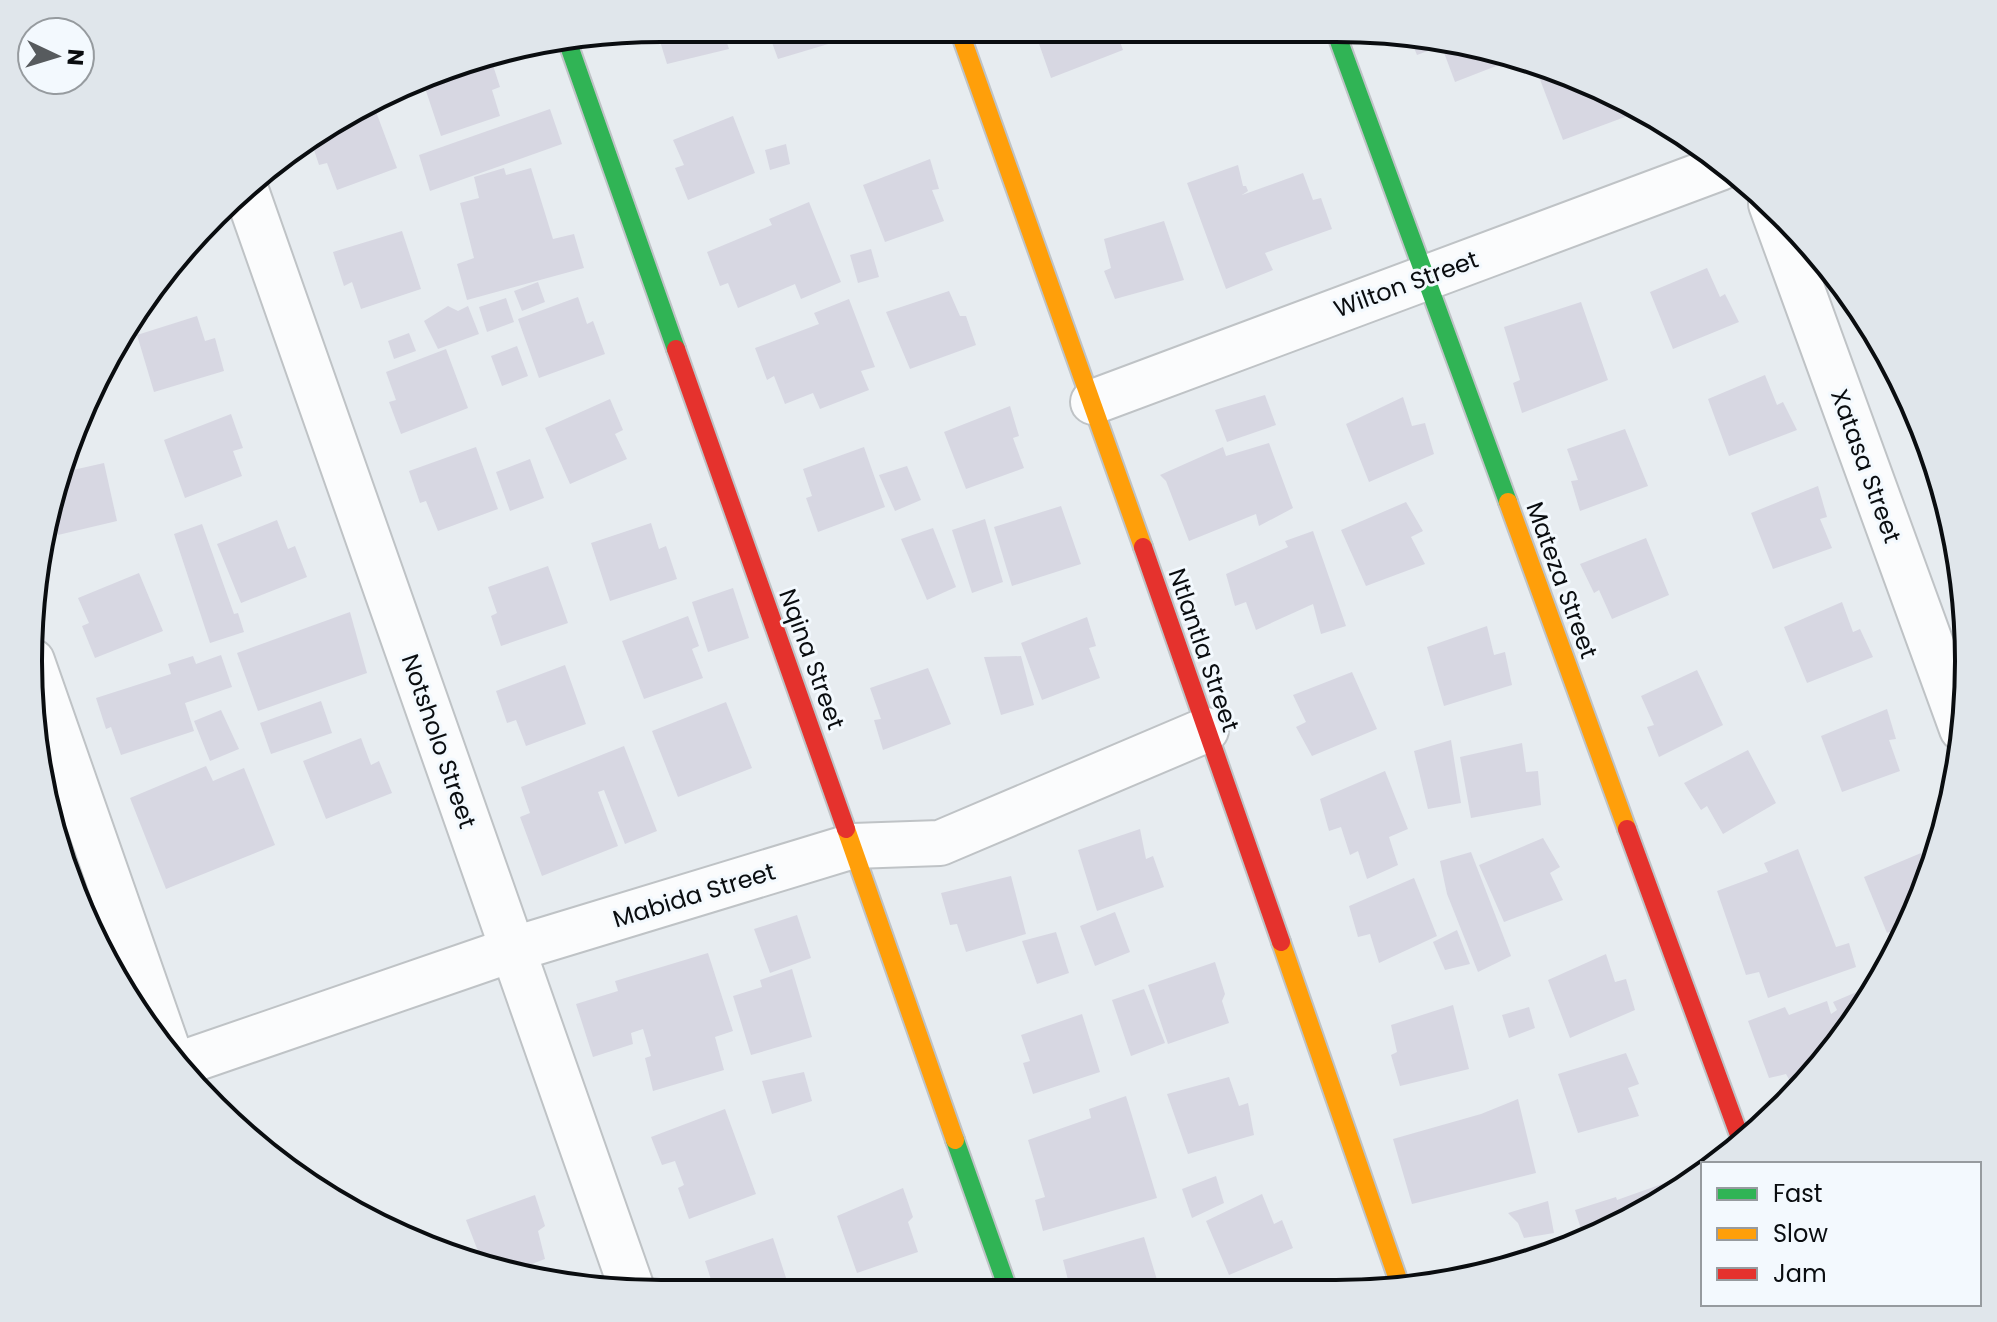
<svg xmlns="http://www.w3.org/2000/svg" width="1997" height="1322" viewBox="0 0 1997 1322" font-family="Poppins,sans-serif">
	<rect width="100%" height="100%" fill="#e7ecf0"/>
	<g fill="#d7d7e2">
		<polygon points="661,28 722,28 729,49 667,64 659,38 651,41 649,30"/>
		<polygon points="767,29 875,30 778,59"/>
		<polygon points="1045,31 1116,31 1123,50 1051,78 1038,41 1047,38"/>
		<polygon points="1408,33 1419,33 1449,43 1417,55"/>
		<polygon points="1457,45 1509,61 1455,82 1443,50"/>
		<polygon points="490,56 500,87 492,90 500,116 441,136 422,79"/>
		<polygon points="1536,69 1616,93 1641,111 1563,140"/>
		<polygon points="375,109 397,168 337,190 327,163 319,165 309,135"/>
		<polygon points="550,109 562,144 430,191 419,155"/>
		<polygon points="733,116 755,173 688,200 675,168 684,165 673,140"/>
		<polygon points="786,144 790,164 770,170 765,150"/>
		<polygon points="930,159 939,189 932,190 944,221 885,242 863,185"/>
		<polygon points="1238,165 1243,186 1246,186 1248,191 1242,195 1303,173 1313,200 1321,198 1332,229 1265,253 1273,270 1226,289 1187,183"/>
		<polygon points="504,168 506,175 531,168 553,239 574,234 584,268 467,300 457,264 474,258 460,203 479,198 474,177"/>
		<polygon points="809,202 841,282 801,299 795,284 738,308 728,283 720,286 707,252 772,225 769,219"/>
		<polygon points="1164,221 1184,280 1115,299 1104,271 1111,268 1104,239"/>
		<polygon points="402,231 421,289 361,309 352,282 344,286 333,252"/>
		<polygon points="871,249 879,277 858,283 850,255"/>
		<polygon points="1707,268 1720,297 1725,294 1739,322 1673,349 1650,292"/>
		<polygon points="538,282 545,302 522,311 514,291"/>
		<polygon points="949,291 960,316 966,316 976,345 910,369 886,312"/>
		<polygon points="578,297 587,324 593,321 605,354 539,378 518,319"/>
		<polygon points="506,298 514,322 487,332 479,307"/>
		<polygon points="849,299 875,367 861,371 869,390 820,409 813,393 785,404 774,376 767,380 755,348 819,324 814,313"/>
		<polygon points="1581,302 1608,380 1522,413 1513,383 1520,380 1504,327"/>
		<polygon points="448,306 458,311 468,306 479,334 438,349 424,321"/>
		<polygon points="197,316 205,341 215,338 224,371 154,392 137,335"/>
		<polygon points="409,333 416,351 394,359 388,341"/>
		<polygon points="517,346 528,376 502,386 491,356"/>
		<polygon points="446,349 468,408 401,434 389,402 396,400 386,372"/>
		<polygon points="1765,375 1777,405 1783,402 1797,430 1729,456 1708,399"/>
		<polygon points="1265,395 1276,425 1227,442 1215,410"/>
		<polygon points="1403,397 1412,426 1425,423 1434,454 1369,482 1346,424"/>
		<polygon points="610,399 623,430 615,434 627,459 570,484 545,428"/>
		<polygon points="85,403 89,417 75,422 76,419"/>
		<polygon points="1010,406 1019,436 1013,438 1024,468 966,489 944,432"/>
		<polygon points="231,414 243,448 233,451 242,476 185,498 164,440"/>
		<polygon points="1625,429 1648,486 1580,511 1571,481 1578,480 1567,449"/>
		<polygon points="1269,443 1293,508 1259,526 1256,514 1189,541 1166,481 1160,475 1223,447 1226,456"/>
		<polygon points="476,447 498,509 438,531 426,501 420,503 409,471"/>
		<polygon points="864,447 885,507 818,532 806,498 812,496 803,469"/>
		<polygon points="530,459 544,498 510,511 496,472"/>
		<polygon points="104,463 117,521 58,535 54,515 64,472"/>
		<polygon points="907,466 921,500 895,511 879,475"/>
		<polygon points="1818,486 1827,517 1820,519 1832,548 1773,569 1751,513"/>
		<polygon points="1406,502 1423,531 1411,537 1425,564 1366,586 1341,530"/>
		<polygon points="1061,506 1081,564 1012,586 994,527"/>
		<polygon points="985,519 1003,582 972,593 952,530"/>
		<polygon points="277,520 288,549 295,546 307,577 241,603 217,544"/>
		<polygon points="651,523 659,549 666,546 677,579 610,601 591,543"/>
		<polygon points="202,524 234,614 238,613 244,632 210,643 174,534"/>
		<polygon points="933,528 956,587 927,600 901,539"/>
		<polygon points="1313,531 1346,626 1321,634 1313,604 1256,630 1246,602 1235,606 1226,574 1288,547 1285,541"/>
		<polygon points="1646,538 1669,595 1612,619 1599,590 1594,593 1580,564"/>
		<polygon points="548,566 568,623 501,646 491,616 497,613 488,587"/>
		<polygon points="139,573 163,631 95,658 82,626 89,623 78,598"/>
		<polygon points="733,588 749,638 708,652 692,602"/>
		<polygon points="1842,602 1853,632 1860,629 1873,657 1807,683 1784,627"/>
		<polygon points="350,612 367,673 258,711 237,653"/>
		<polygon points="688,616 699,646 692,649 703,678 644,699 622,641"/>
		<polygon points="1087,617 1096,646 1089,648 1100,678 1042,700 1021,643"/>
		<polygon points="1487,626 1494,655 1505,652 1512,685 1444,706 1427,647"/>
		<polygon points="221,655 232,687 185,703 194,731 121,755 111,727 106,729 96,698 171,674 168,664 193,656 196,664"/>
		<polygon points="1021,656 1034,705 1001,715 984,657"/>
		<polygon points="565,665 586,724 526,746 516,720 507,723 496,691"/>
		<polygon points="928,668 951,724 883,750 874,720 881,719 870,688"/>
		<polygon points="1697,670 1723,725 1659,757 1647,727 1654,725 1641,696"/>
		<polygon points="1352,672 1377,729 1312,756 1296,727 1306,722 1293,695"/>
		<polygon points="321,701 332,733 271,754 260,723"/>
		<polygon points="726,702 752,768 678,797 652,731"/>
		<polygon points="1887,709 1896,739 1889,740 1900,771 1842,792 1821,736"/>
		<polygon points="221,710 239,749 210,761 194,721"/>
		<polygon points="361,738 371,765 379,761 392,793 326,819 303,761"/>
		<polygon points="1451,740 1461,803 1428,809 1414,751"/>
		<polygon points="1522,743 1526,772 1538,771 1541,805 1471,818 1460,757"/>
		<polygon points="624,746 657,831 625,844 604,790 598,792 618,846 542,876 520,817 530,813 521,787"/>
		<polygon points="1748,750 1776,803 1723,834 1707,806 1701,810 1684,783"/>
		<polygon points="206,766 213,781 244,768 275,845 166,889 130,798"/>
		<polygon points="1385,771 1408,829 1389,837 1398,865 1367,879 1358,851 1350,855 1341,827 1329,831 1320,799"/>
		<polygon points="1140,829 1146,859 1153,856 1164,887 1097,911 1078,850"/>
		<polygon points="1543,838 1560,867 1550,873 1563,900 1504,922 1479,865"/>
		<polygon points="1798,849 1836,947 1849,943 1856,967 1768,998 1759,972 1746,975 1717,891 1768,872 1764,863"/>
		<polygon points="1471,852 1511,956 1478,972 1447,894 1440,861"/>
		<polygon points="1921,853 1930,873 1921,903 1909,925 1887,933 1864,877"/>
		<polygon points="1011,876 1026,934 966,952 957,924 950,925 941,893"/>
		<polygon points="1414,878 1437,936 1379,963 1370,934 1358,937 1349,906"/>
		<polygon points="1115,912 1130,952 1095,966 1080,926"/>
		<polygon points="797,915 811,958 770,973 754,929"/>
		<polygon points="1457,930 1470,964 1445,970 1433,942"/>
		<polygon points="1056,932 1069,973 1037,984 1022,941"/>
		<polygon points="708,953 733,1031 715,1037 724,1070 653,1091 645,1058 651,1056 643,1029 631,1033 633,1044 593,1057 576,1004 618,991 615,981"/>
		<polygon points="1606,954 1615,982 1626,979 1635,1010 1570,1038 1548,980"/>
		<polygon points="1215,962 1225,994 1222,1001 1229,1023 1168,1044 1148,985"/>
		<polygon points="792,969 812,1037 751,1055 733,996 762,987 760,980"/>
		<polygon points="1878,983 1847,1032 1843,1021 1835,1024 1841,1039 1811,1075 1791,1083 1786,1074 1769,1078 1748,1021 1785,1007 1789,1015 1827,1001 1831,1014 1837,1010 1833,1002"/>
		<polygon points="1144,989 1165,1043 1131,1056 1112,1000"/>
		<polygon points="1453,1005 1469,1069 1400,1086 1391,1055 1397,1052 1391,1025"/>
		<polygon points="1529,1007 1535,1028 1509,1038 1502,1015"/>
		<polygon points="1082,1014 1100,1072 1033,1094 1023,1063 1030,1061 1021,1035"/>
		<polygon points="1626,1053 1639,1084 1628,1088 1639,1116 1578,1133 1558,1074"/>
		<polygon points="804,1072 812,1101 772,1114 762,1081"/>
		<polygon points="1229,1077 1239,1106 1248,1103 1254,1135 1188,1154 1167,1094"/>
		<polygon points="1126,1096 1157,1198 1043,1231 1035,1200 1045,1197 1028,1140 1091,1118 1089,1109"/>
		<polygon points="1518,1099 1536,1173 1412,1204 1393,1139 1481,1114"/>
		<polygon points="725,1109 756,1194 689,1219 678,1188 684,1185 675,1161 662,1165 651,1137"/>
		<polygon points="1216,1176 1224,1203 1192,1218 1182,1189"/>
		<polygon points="1676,1179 1679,1192 1585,1242 1575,1210 1616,1197 1617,1200"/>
		<polygon points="903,1188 913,1217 908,1222 918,1252 857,1273 837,1216"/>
		<polygon points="1262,1194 1274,1224 1282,1220 1293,1248 1229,1275 1206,1221"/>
		<polygon points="535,1195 545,1226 538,1231 545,1259 516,1270 481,1259 466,1220"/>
		<polygon points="1548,1201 1554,1233 1524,1238 1518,1223 1508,1213"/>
		<polygon points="1144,1237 1161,1293 1071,1292 1063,1260"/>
		<polygon points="773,1238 790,1290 714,1289 705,1261"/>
		<polygon points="1542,1242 1546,1255 1486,1274 1482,1263"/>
	</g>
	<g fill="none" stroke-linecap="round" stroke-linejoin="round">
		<g stroke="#bfc3c6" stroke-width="48">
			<g id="street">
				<polyline points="247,193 632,1289"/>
				<polyline points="1771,204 1962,729"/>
				<polyline points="1093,402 1720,168"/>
				<polyline points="32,661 168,1050"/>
				<polyline points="180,1064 511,950 853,846 940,843 1206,730"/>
			</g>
		</g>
		<g stroke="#bfc3c6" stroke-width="22">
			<g id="fast">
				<polyline points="1336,33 1508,502"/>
				<polyline points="568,43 676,349"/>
				<polyline points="955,1140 1009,1292"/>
			</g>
		</g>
		<g stroke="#bfc3c6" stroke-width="22">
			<g id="slow">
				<polyline points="959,30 1143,547"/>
				<polyline points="1508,502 1627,829"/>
				<polyline points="846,829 955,1140"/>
				<polyline points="1281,942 1401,1288"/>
			</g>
		</g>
		<g stroke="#bfc3c6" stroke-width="22">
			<g id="jam">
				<polyline points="676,349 846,829"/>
				<polyline points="1143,547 1281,942"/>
				<polyline points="1627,829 1742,1143"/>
			</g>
		</g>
		<use href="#street" stroke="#fbfcfd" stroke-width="44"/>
		<use href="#fast" stroke="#30b455" stroke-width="18"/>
		<use href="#slow" stroke="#ff9f0a" stroke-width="18"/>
		<use href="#jam" stroke="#e5322d" stroke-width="18"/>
	</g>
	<g text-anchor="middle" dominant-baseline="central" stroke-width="6" stroke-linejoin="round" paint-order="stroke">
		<g font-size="24" fill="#0a0d10" stroke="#f3f9fe">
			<text transform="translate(1406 284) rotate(-20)">Wilton Street</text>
			<text transform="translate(1866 466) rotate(70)">Xatasa Street</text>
			<text transform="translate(1562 580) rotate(70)">Mateza Street</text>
			<text transform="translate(1204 650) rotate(71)">Ntlantla Street</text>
			<text transform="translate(812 659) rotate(70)">Nqina Street</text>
			<text transform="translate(439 741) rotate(71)">Notsholo Street</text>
			<text transform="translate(694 895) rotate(-17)">Mabida Street</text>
		</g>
	</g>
	<path d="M0 0H1997V1322H0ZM661 42H1336A619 619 0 0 1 1955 661V661A619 619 0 0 1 1336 1280H661A619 619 0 0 1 42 661V661A619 619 0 0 1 661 42Z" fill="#e0e6eb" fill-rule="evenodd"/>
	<path fill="none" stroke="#0a0d10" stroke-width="4" d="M661 42H1336A619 619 0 0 1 1955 661V661A619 619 0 0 1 1336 1280H661A619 619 0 0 1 42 661V661A619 619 0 0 1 661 42Z"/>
	<rect x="1701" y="1162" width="280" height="144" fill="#f3f9fe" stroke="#969b9f" stroke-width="2"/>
	<rect x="1717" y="1188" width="40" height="12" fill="#30b455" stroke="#969b9f" stroke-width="2"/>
	<text x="1773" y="1202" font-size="24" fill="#0a0d10">Fast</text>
	<rect x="1717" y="1228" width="40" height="12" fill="#ff9f0a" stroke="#969b9f" stroke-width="2"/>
	<text x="1773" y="1242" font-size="24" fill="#0a0d10">Slow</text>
	<rect x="1717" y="1268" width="40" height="12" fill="#e5322d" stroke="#969b9f" stroke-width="2"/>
	<text x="1773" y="1282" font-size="24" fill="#0a0d10">Jam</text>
	<g transform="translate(56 56) rotate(94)"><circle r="38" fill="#f3f9fe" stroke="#969b9f" stroke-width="2"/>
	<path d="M0-6L14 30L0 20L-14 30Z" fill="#575b5e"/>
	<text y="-12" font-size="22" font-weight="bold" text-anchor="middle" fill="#0a0d10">N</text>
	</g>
</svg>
